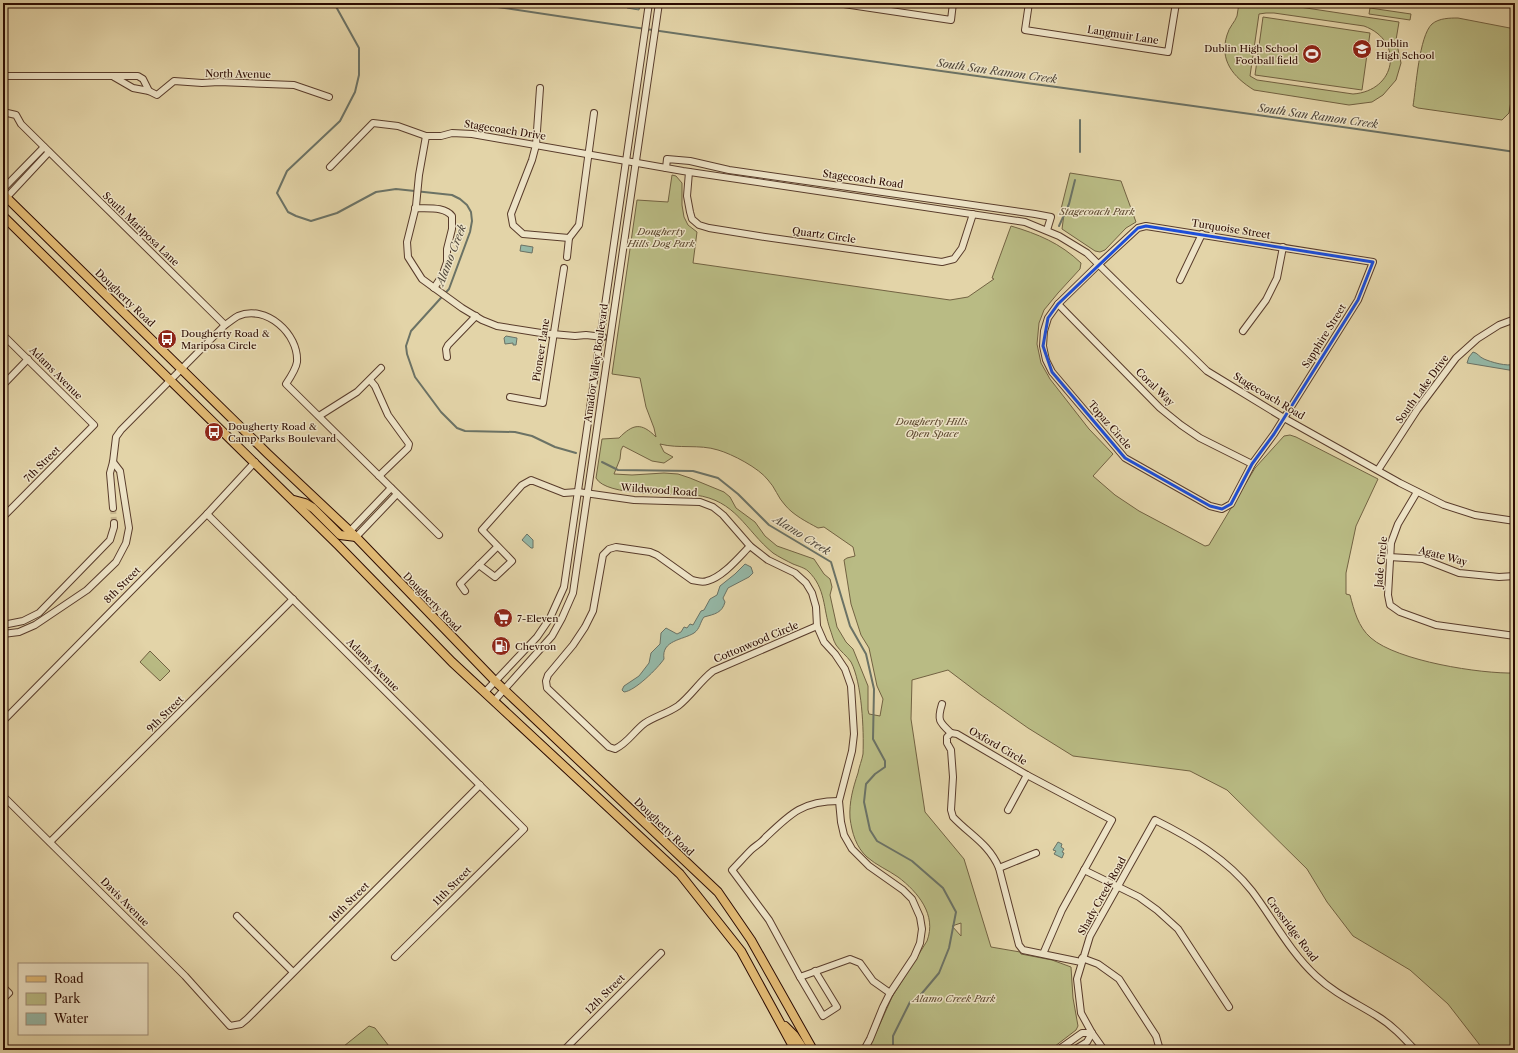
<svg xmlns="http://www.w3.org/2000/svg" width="1518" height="1053" viewBox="0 0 1518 1053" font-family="'Libre Caslon Text',serif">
	<rect width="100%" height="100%" fill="#e3d4a8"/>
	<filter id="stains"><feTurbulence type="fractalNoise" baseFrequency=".005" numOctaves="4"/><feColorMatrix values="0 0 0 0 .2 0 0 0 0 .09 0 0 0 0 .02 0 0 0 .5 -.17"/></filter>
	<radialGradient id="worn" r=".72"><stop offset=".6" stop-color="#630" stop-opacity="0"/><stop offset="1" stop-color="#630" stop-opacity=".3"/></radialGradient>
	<g fill="#b9bb84" stroke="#726242" fill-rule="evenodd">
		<path d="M1239,3H1273L1399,22L1396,40L1401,63L1396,80L1383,95L1372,102L1349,105L1254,90C1233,77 1219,60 1227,35C1229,27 1235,22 1237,16C1238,12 1238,7 1239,3ZM1266,13H1274L1364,26C1405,41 1396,91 1353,94L1257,80L1250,76L1259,14Z"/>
		<polygon points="1370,8 1411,14 1410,20 1369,14"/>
		<polygon points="1263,17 1370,33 1362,90 1255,75"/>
		<path d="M1458,18L1515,29V77L1509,113L1502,120L1418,108L1413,106C1416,88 1419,36 1432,24C1439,18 1450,18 1458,18Z"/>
		<polygon points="1070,173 1121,181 1136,222 1126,228 1105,250 1100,252 1095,251 1062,229 1064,214 1060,213"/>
		<path d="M672,175L676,176L682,183V205L684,217L688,225L697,232L693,263L950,300L968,297L994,279L992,278L1011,226C1038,234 1060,243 1081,263L1080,269L1058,293L1044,310L1039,323L1037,344L1041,363L1050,379L1089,429L1113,454L1093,476L1115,495L1139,511L1205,546L1209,545L1255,468L1284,436L1290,435L1296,437L1378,479L1356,526L1346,573V594L1350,595C1354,610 1358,627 1371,638C1397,661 1481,674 1515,673V1050H1482L1479,1044L1448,1004L1410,970L1353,936L1327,902L1307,869L1227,790L1190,771L1073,756L1028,728L981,695L948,670L912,680L911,719L925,812L964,859L991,947L1020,952L1021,954L1052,960L1071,967L1073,998L1078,1026L1076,1030L1050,1050H867L871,1044L892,997L927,941C937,915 918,892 898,877C888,870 876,865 867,857C856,847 852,833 850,818C849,802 853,788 858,773C859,767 862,760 863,754C864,730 862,683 851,662C847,656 840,651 836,645C833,640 832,634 830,629C823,609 826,588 808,571C805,568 798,566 793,564C787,561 779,557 773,553C745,530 736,500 695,495C675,493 606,497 596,478L602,439L619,438C633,424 641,422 656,437L654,428L646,407L640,378L612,374L637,200L668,202ZM660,444C679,449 699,444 718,450C732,454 759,468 768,480C775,487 778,498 785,505C793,515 807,522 818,528L824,527L853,547L855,556L847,558L844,560L851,604L861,635L869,648L877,686L883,699L880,716L869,714L868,710V686L853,649L846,642L837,627L830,595L832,587L830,579L824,574L814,559L777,546L765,536L755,522L736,508L730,497L724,492L690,478L678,474L664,473L632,475L614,474L620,459L621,450L623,446L652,461L664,463L673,457L664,452ZM961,923V936L952,926Z"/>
		<polygon points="150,651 170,671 160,681 140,662"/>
		<polygon points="369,1026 375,1028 392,1050 339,1050"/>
	</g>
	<g fill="#95b8a7" stroke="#6b7265">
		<polygon points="628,3 640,4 639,10 627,8"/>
		<polygon points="521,245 533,247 532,253 520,251"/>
		<polygon points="506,336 517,338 516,345 513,345 513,343 505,344 504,338"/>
		<path d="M1473,352C1478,353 1479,357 1484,359C1491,362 1507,367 1515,364V371L1467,363L1469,357Z"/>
		<polygon points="527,534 533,540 533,548 531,548 522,540"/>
		<path d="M745,564L751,567L753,573L749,577L728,588L723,598L725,602C722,613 715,614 704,617C700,622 700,629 694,633C683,640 661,640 664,659C658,668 635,691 624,692L622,690L624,686L639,676L649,663L651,653L660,644L661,633L666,628L677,634L681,632L684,627L687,628L690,624L693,625L701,611L704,610L710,599L717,595L720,586L735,574Z"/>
		<polygon points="1058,842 1062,844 1061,847 1064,849 1062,852 1064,853 1062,858 1054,854 1056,851 1053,850"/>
	</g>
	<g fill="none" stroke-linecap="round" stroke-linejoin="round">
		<g stroke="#6b7265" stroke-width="2">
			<polyline points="334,3 359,48 359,75 355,92 340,121 287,171 277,193 288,212 296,216 311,221 337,213 376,192 396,189 452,195 460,199 467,205 471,212 472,221 470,232 449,289 411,331 406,346 407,354 415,377 441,412 457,428 465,431 515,432 532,436 555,447 576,453"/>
			<path d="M478,3L485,5C828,58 1172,101 1515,152"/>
			<polyline points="1080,152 1080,120"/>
			<polyline points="1059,226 1069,204 1075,180"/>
			<polyline points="602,462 618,470 693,471 718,478 738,494 769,525 831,562 850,626 866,654 874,689 873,739 885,761 885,767 875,774 866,784 864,802 870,830 877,841 912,861 943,888 956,912 949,948 939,973 918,998 910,1002 893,1036 893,1050"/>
		</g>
		<polyline stroke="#c7b68f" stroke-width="6" stroke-dasharray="6 3" stroke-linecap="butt" points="113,508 114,523"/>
		<g stroke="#593c2b" stroke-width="8">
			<g id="minor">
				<polyline points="837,3 951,20 953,3"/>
				<polyline points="1029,3 1025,30 1168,52 1176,3"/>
				<polyline points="3,76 138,76 143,79 149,91"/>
				<polyline points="114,77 133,88 149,91 157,95 174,81 202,83 219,82 294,85 329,97"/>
				<polyline points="540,88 536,145 532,160 511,214 513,225 523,234 569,238 579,225 594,113"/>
				<polyline points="3,112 16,115 21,124 225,325"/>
				<polyline points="426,136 419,175 416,206 407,242 408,257 422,279 462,308 482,320 497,326 541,333 575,336 586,335 603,337"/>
				<polyline points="330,167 373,123 398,126 426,136 441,136 452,133 472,134 683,171 1025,222 1059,236 1087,253 1207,371 1284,418 1400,483 1444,505 1475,515 1515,521"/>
				<polyline points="666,168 667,159 690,161 729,170 1035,214 1051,217 1047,230"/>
				<polyline points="689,172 687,196 690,212 692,219 699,225 709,228 765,237 942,262 954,259 962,248 973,214"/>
				<polyline points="3,189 44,147"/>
				<polyline points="7,197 49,152"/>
				<path d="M415,208C427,209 444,206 452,216V229L447,249V262L442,276L434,288"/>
				<polygon points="1146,226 1373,262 1358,300 1274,434 1252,464 1231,504 1222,509 1210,506 1125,458 1052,372 1046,360 1043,346 1044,331 1048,318 1058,304 1099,264 1138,228"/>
				<polyline points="567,257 569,238"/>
				<polyline points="1180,280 1202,234"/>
				<polyline points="1058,304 1160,408 1181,425 1200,438 1252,464"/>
				<polyline points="1243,331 1266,300 1277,278 1283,247"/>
				<polyline points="3,335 94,425 3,517"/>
				<polyline points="447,357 446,349 448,345 476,316"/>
				<polyline points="370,380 375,386 388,415 409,444 408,448 379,476"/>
				<polyline points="3,385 28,359"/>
				<polyline points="510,397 543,403 564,268"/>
				<polyline points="319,416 357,392 381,368"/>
				<polyline points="1378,470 1417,410 1456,358 1477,339 1499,325 1515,319"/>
				<polyline points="1417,492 1398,524 1391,543 1388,595 1390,605 1400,612 1436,625 1515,636"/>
				<path d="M113,508L110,473L113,462L116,437L121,430L225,325C230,322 234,318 238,316C266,304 299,334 297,362C296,369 290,378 286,384L439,535"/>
				<polyline points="207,514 524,829 395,957"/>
				<polyline points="350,531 391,488"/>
				<polyline points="356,537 397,494"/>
				<path d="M750,546C739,557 723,577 707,581C702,583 697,581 692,580L657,555L650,552L616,547L609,549L603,555L593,611L585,627L573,645L548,675L546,681L547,688L609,747L615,749C628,743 634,731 645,723C656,716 668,713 678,706C691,696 700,681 713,671L817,626"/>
				<polyline points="1389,557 1423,559 1459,573 1499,577 1515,576"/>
				<polyline points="479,565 495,577 512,561 482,530 522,485 531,480 564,493 578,492 634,500 700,502 713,507 723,515 750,546 768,560 795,573 806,583 812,593 816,607 817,626 824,642 835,654 845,669 851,686 854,734 852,751 839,801 841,822 844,835 852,849 869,866 903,890 912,899 920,917 922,929 920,943 914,957 890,993 883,1007 870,1039 864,1050"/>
				<polyline points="465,591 460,584 497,547"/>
				<polyline points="3,625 23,621 39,613 110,540 114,527 114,523"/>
				<polyline points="3,634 19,632 35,625 87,590 116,562 126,543 129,528 120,471 113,462"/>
				<polyline points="485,692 537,637 550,618 564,587 649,3"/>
				<polyline points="494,701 552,636 562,618 573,593 659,3"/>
				<path d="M942,704C937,720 939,722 951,733"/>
				<polyline points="3,721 207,514 255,462"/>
				<polyline points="3,796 185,976 230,1026 241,1024 247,1019 480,785"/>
				<path d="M839,801C802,801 790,814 765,838C761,843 755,846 751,850C744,857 738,864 732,870L769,920L800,977L850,959L860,963L873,981L890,993"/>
				<polyline points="1008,810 1027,775"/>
				<polyline points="50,842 293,599"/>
				<polyline points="999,868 1036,853"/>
				<polyline points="1084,870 1139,897 1157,910 1178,929 1229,1007"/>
				<polyline points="237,916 293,972"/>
				<path d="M1043,954L1062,910L1112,820L1027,775L957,734L951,733L947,737V743L951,750L953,777L951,810L953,817C970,835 989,844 999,868L1019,945L1023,950L1081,962"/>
				<polyline points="1082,958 1098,964 1119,979 1156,1036 1160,1050"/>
				<polyline points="800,977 823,1016 837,1007 815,971"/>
				<polyline points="3,987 9,993 3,999"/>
				<polyline points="564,1050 661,953"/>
				<polyline points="1058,1050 1082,1033 1092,1033 1087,1042 1074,1050"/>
				<path d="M1104,1050L1092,1033L1081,1013L1077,979L1090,936L1155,820C1191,838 1227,859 1252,891C1273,919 1290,952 1316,976C1334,993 1356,1003 1377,1016C1392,1025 1403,1037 1415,1050"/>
			</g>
		</g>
		<g stroke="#2b0a01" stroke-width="10">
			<g id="major">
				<polyline points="3,194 268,454 356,537 495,681 718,892 751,940 813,1050"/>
				<polyline points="3,216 338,545 452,662 680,874 741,951 795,1050"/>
				<polyline points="294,500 305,503 313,508 340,535 356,537"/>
				<polyline points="785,1026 794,1035 804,1050"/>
			</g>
		</g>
		<use href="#minor" stroke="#ede3c6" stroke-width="6"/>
		<use href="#major" stroke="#e2ba74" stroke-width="8"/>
	</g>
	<path fill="none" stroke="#1d4ed8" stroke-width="3" stroke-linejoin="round" d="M1146,226L1373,262L1358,300L1274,434L1252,464L1231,504L1222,509L1210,506L1125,458L1052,372L1043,346L1048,318L1058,304L1138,228Z"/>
	<defs>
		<g id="school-disc" transform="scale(1)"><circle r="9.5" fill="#8f2418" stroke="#ede3c6"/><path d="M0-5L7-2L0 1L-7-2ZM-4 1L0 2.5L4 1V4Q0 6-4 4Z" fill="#fff"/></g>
		<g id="stadium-disc" transform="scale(1)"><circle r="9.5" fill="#8f2418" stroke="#ede3c6"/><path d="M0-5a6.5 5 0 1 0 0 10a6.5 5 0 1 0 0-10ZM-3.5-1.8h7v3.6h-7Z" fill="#fff"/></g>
		<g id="bus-disc" transform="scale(1)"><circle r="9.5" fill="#8f2418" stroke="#ede3c6"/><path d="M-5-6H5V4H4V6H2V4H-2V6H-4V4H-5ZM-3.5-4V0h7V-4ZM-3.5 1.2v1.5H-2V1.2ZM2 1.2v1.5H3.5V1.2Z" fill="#fff"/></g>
		<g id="supermarket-disc" transform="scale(1)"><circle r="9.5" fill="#8f2418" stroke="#ede3c6"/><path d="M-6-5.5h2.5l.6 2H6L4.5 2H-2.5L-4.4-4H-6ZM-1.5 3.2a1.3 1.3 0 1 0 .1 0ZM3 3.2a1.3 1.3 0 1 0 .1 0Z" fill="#fff"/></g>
		<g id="fuel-disc" transform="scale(1)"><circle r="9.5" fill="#8f2418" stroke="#ede3c6"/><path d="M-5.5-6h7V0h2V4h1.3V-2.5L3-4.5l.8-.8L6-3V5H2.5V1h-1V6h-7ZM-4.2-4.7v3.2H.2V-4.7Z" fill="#fff"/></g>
	</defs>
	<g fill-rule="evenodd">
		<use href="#school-disc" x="1362" y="49"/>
		<use href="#stadium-disc" x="1312" y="54"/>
		<use href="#bus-disc" x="167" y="339"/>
		<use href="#bus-disc" x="214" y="432"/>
		<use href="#supermarket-disc" x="503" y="618"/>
		<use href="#fuel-disc" x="501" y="646"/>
	</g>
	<g text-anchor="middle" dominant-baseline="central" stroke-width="3" stroke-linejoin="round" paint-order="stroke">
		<g font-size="10" fill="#2b0a01" stroke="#ede3c6">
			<text transform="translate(1123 35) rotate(9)">Langmuir Lane</text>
			<text transform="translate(238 74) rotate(1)">North Avenue</text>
			<text transform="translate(505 130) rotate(9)">Stagecoach Drive</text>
			<text transform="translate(863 179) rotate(8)">Stagecoach Road</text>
			<text transform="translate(141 229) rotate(44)">South Mariposa Lane</text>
			<text transform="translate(1231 229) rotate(9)">Turquoise Street</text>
			<text transform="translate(824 235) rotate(8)">Quartz Circle</text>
			<text transform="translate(125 298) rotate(44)">Dougherty Road</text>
			<text transform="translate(1324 336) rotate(-58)">Sapphire Street</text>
			<text transform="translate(541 350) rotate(-81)">Pioneer Lane</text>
			<text transform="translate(596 363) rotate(-82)">Amador Valley Boulevard</text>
			<text transform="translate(56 373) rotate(45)">Adams Avenue</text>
			<text transform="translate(1155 387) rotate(44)">Coral Way</text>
			<text transform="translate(1422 389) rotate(-54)">South Lake Drive</text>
			<text transform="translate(1269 396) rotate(31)">Stagecoach Road</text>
			<text transform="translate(1110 425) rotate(49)">Topaz Circle</text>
			<text transform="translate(42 464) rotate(-45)">7th Street</text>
			<text transform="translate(659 490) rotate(4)">Wildwood Road</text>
			<text transform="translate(1443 556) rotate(15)">Agate Way</text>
			<text transform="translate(1381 562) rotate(-84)">Jade Circle</text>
			<text transform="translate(122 585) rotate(-45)">8th Street</text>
			<text transform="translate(432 602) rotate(46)">Dougherty Road</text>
			<text transform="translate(756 642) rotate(-23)">Cottonwood Circle</text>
			<text transform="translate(373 665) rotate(45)">Adams Avenue</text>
			<text transform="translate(165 714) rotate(-45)">9th Street</text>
			<text transform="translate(998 746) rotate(30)">Oxford Circle</text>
			<text transform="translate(664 827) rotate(44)">Dougherty Road</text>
			<text transform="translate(452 886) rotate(-45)">11th Street</text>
			<text transform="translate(1102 896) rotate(-61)">Shady Creek Road</text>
			<text transform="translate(125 902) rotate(45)">Davis Avenue</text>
			<text transform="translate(349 902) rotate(-45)">10th Street</text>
			<text transform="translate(1292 929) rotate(53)">Crossridge Road</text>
			<text transform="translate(605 994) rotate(-45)">12th Street</text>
		</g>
		<g font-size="10" fill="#2b0a01" stroke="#ede3c6" text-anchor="start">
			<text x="1376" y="43">Dublin<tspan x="1376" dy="12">High School</tspan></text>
			<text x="1298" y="48" text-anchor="end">Dublin High School<tspan x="1298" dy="12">Football field</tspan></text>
			<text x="181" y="333">Dougherty Road &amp;<tspan x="181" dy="12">Mariposa Circle</tspan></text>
			<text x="228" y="426">Dougherty Road &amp;<tspan x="228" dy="12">Camp Parks Boulevard</tspan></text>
			<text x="517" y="618">7-Eleven</text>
			<text x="515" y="646">Chevron</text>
		</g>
		<g font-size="10" font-style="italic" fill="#5d482f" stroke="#ede3c6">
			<text x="1097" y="211">Stagecoach Park</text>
			<text x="661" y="231">Dougherty<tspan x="661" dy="12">Hills Dog Park</tspan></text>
			<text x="932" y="421">Dougherty Hills<tspan x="932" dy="12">Open Space</tspan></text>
			<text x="954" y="998">Alamo Creek Park</text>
		</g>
		<g font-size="11" font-style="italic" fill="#50473b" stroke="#ede3c6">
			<text transform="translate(997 71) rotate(8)">South San Ramon Creek</text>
			<text transform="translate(1318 116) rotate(8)">South San Ramon Creek</text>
			<text transform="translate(451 255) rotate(-69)">Alamo Creek</text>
			<text transform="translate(802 535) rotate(32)">Alamo Creek</text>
		</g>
	</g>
	<rect width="1518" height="1053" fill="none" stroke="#e3d4a8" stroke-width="16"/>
	<rect x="4" y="4" width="1510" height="1045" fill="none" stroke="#2b0a01" stroke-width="2"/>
	<rect x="8" y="8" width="1502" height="1037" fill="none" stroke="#2b0a01"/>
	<rect x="18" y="963" width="130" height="72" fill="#ede3c6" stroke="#9f8c77"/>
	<rect x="26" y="976" width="20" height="6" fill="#e2ba74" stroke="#9f8c77"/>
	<text x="54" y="983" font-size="12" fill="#2b0a01">Road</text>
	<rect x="26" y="993" width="20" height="12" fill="#b9bb84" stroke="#9f8c77"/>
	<text x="54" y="1003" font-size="12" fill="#2b0a01">Park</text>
	<rect x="26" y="1013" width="20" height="12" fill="#95b8a7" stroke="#9f8c77"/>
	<text x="54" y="1023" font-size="12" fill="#2b0a01">Water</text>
	<rect width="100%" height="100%" filter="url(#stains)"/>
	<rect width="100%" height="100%" fill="url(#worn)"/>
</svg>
